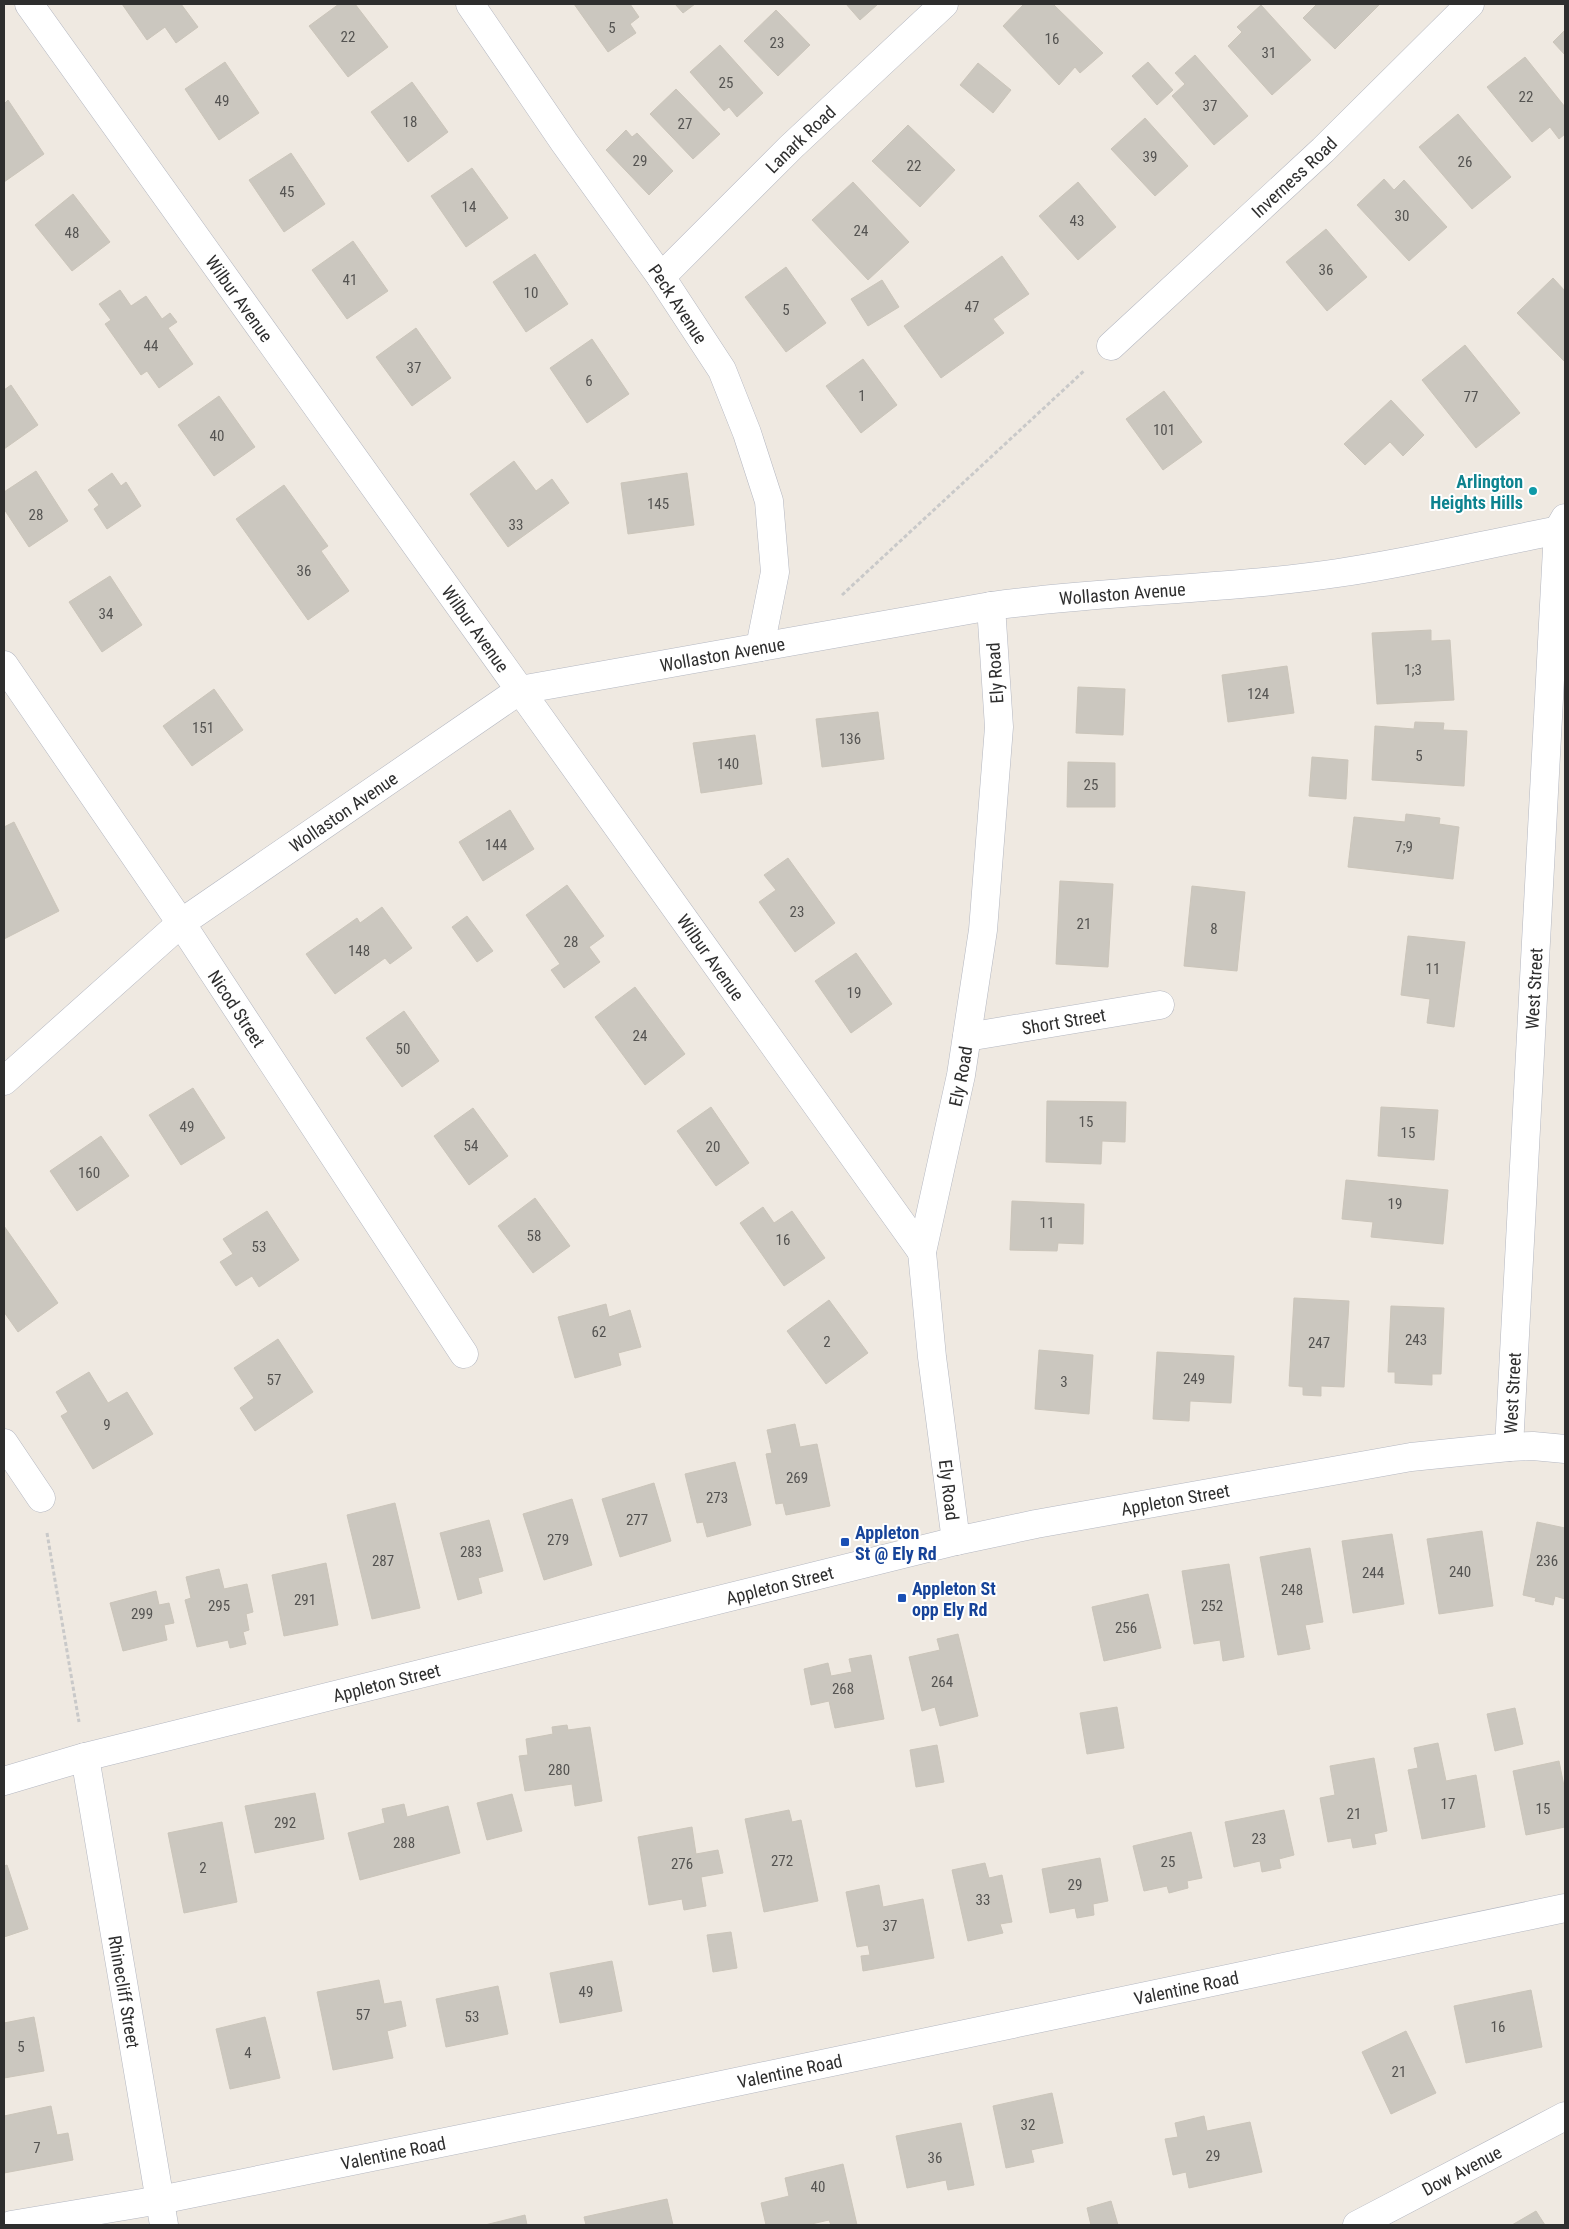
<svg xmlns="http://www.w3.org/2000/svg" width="1569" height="2229" viewBox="0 0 1569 2229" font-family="'Roboto Condensed',sans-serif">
	<rect width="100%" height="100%" fill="#efe9e1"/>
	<g fill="#cbc7bf" stroke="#cbc5ba">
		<polygon points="122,4 181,4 198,27 176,43 165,27 147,40"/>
		<polygon points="339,4 355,4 388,47 348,77 309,26"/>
		<polygon points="574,4 630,4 639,17 630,24 636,33 608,52"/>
		<polygon points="675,4 695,4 683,13"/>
		<polygon points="846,4 878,4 860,20"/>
		<polygon points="1024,4 1053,4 1103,53 1080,73 1075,67 1059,85 1003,26"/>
		<polygon points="1317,4 1380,4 1335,49 1303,18"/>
		<polygon points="1261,5 1311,60 1272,95 1228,46 1242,32 1237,27"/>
		<polygon points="776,10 810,45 778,76 744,41"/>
		<polygon points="1565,30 1565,55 1553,42"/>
		<polygon points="720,45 763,93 737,117 729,107 724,111 690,72"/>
		<polygon points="1195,55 1248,116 1214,145 1172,96 1185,84 1175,73"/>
		<polygon points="1525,57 1565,107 1565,134 1559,139 1550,127 1532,142 1487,87"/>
		<polygon points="225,62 259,113 219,140 185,89"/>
		<polygon points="1148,62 1173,90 1157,105 1132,76"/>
		<polygon points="978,63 1011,90 993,113 960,85"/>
		<polygon points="412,82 448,132 408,162 371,112"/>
		<polygon points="676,89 720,134 693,159 650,114"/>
		<polygon points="8,100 44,154 4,182 4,104"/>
		<polygon points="1458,114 1511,177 1472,209 1419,147"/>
		<polygon points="1145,118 1188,166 1155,196 1111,149"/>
		<polygon points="908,125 955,170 920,207 872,161"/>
		<polygon points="626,130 632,137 637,133 673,171 649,195 606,150"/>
		<polygon points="291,153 325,204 284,232 249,180"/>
		<polygon points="472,168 508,218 466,247 431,196"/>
		<polygon points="1384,179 1394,190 1404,180 1447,227 1409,261 1357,205"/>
		<polygon points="853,182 909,242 868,280 812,220"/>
		<polygon points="1078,182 1116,227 1078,260 1039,216"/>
		<polygon points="73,194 110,242 72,271 35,225"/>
		<polygon points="1326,229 1367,277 1327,311 1286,262"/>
		<polygon points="353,241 388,291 347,319 312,270"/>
		<polygon points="535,254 568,304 526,332 493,282"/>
		<polygon points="1002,256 1029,294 993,319 1004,333 941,378 904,326"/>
		<polygon points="786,267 826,323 786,352 745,297"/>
		<polygon points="1553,278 1565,291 1565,362 1517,313"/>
		<polygon points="882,280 899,307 868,326 851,299"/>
		<polygon points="120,290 131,306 146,296 162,319 170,313 177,322 168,328 193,364 159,388 147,371 141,375 105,324 111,320 99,304"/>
		<polygon points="416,328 451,378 412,406 376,357"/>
		<polygon points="592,339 629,394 587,423 550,368"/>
		<polygon points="1465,345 1520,413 1476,448 1422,380"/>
		<polygon points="863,359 897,405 861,433 826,386"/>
		<polygon points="11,385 38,425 4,449 4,390"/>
		<polygon points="1164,391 1202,442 1163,470 1126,419"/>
		<polygon points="219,396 255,447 214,476 178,425"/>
		<polygon points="1391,400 1424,435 1403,456 1390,442 1365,465 1344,444"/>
		<polygon points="514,461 536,491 552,479 569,503 508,547 470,494"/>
		<polygon points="36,471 68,521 29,547 4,509 4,492"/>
		<polygon points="112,473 121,486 126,482 141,506 107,529 94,509 99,505 88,490"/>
		<polygon points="687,473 694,525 628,534 621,483"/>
		<polygon points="284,485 328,546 321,551 349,591 308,620 236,519"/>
		<polygon points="110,576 142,625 102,652 69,602"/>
		<polygon points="1431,630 1431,641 1450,640 1454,700 1377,704 1372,633"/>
		<polygon points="1287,666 1294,713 1228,722 1222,675"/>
		<polygon points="1078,687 1125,689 1123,735 1076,733"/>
		<polygon points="214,689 243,730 192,766 163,726"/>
		<polygon points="878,712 884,759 822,767 816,719"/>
		<polygon points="1415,722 1444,723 1443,730 1467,731 1464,786 1372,780 1375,726 1414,729"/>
		<polygon points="755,735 762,784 701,793 693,743"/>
		<polygon points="1312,757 1348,760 1346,799 1309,796"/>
		<polygon points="1068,762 1115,763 1115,807 1067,807"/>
		<polygon points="510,810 534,849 483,881 459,842"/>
		<polygon points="1406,814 1440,818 1439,824 1459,827 1453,879 1348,867 1354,817 1405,822"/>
		<polygon points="14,822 59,911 4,939 4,827"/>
		<polygon points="788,858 835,923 795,952 759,902 776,890 764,875"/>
		<polygon points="1060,881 1113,884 1108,967 1056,964"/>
		<polygon points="567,885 604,936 589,947 600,962 564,988 551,970 560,964 526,915"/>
		<polygon points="1192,886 1245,892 1237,971 1184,966"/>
		<polygon points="382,907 412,948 390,964 385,958 335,994 306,954 357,918 360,923"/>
		<polygon points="467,916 493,951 477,962 452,927"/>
		<polygon points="1408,936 1465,942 1454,1027 1427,1023 1430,999 1401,995"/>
		<polygon points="856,953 892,1004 851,1033 815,981"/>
		<polygon points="635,987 685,1054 645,1085 595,1017"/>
		<polygon points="404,1011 439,1061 402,1087 366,1038"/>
		<polygon points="193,1088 225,1138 181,1165 149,1115"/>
		<polygon points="1047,1101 1126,1102 1125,1142 1102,1141 1101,1164 1046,1162"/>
		<polygon points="711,1107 749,1163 716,1186 677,1131"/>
		<polygon points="1381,1107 1438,1110 1434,1160 1378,1156"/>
		<polygon points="473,1108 508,1156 469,1185 434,1136"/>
		<polygon points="101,1136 129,1176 77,1211 50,1171"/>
		<polygon points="1346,1180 1448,1190 1443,1244 1371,1237 1373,1222 1342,1219"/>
		<polygon points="535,1198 570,1246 533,1273 498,1226"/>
		<polygon points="1012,1201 1084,1204 1083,1244 1058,1243 1057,1251 1010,1250"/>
		<polygon points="763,1207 774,1223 792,1211 825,1258 784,1286 740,1223"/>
		<polygon points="267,1211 299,1260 259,1287 252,1276 236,1286 220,1262 233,1254 223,1239"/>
		<polygon points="4,1226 58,1303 18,1332 4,1312"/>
		<polygon points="1294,1298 1349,1301 1344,1387 1321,1386 1321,1396 1303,1395 1303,1387 1289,1386"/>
		<polygon points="829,1300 868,1353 826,1384 787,1331"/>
		<polygon points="606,1304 609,1317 630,1310 641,1347 618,1353 621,1365 575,1378 558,1317"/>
		<polygon points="1391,1306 1444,1308 1441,1374 1432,1374 1432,1385 1395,1383 1395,1372 1388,1372"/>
		<polygon points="278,1339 313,1392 255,1431 240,1408 254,1398 234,1368"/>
		<polygon points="1039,1350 1093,1355 1089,1414 1035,1409"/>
		<polygon points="1157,1352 1234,1356 1231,1403 1190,1401 1189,1421 1153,1419"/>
		<polygon points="89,1372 108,1403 127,1392 153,1434 93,1469 61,1416 68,1412 56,1392"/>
		<polygon points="795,1424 800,1447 817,1444 830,1506 786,1515 783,1503 776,1504 766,1454 772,1453 767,1430"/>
		<polygon points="735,1462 751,1525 707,1537 703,1522 697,1523 685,1474"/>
		<polygon points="654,1483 671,1541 620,1557 602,1499"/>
		<polygon points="572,1499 592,1565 544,1580 523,1514"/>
		<polygon points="395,1503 420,1608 372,1619 347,1515"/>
		<polygon points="489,1520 503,1571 478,1578 482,1593 458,1600 440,1533"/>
		<polygon points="1537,1522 1565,1528 1565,1599 1555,1596 1553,1605 1535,1601 1536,1598 1523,1595"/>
		<polygon points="1482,1531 1493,1606 1439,1614 1427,1539"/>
		<polygon points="1392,1534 1404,1604 1353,1613 1342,1541"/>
		<polygon points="1310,1548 1323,1622 1305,1625 1310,1649 1278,1655 1260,1557"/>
		<polygon points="326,1563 338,1625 284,1636 272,1575"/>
		<polygon points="1229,1564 1244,1657 1223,1661 1220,1640 1194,1644 1182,1571"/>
		<polygon points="219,1569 224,1589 247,1584 253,1612 246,1614 249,1630 243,1632 246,1644 230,1648 228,1640 197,1647 185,1600 191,1598 186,1577"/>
		<polygon points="156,1591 159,1605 169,1603 174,1623 164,1625 167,1640 123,1651 110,1603"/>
		<polygon points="1148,1594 1161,1648 1104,1661 1092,1607"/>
		<polygon points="958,1634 978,1716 940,1726 935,1707 922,1711 909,1657 940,1650 937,1639"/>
		<polygon points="871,1655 884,1719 835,1728 829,1701 811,1705 804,1669 828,1663 831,1676 852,1672 849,1659"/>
		<polygon points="1117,1707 1124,1748 1087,1754 1080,1713"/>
		<polygon points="1515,1708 1523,1744 1495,1751 1487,1714"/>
		<polygon points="567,1725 568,1730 590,1727 602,1801 575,1806 572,1784 525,1791 519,1756 528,1755 526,1739 553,1734 552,1727"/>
		<polygon points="1438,1743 1446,1781 1476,1775 1485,1827 1422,1839 1408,1770 1418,1768 1414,1748"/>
		<polygon points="937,1745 944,1782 916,1787 910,1750"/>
		<polygon points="1374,1758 1387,1831 1374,1834 1376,1844 1353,1848 1351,1838 1328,1842 1320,1798 1335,1795 1330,1766"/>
		<polygon points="1559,1761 1565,1791 1565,1827 1526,1835 1513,1771"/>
		<polygon points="315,1793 324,1839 255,1853 245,1806"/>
		<polygon points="512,1794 522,1831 487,1840 477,1803"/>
		<polygon points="404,1804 407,1817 448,1806 460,1853 360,1880 348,1833 385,1823 382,1809"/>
		<polygon points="789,1810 792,1822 801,1820 818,1901 764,1912 745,1819"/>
		<polygon points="1284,1810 1294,1855 1279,1859 1281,1868 1262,1872 1260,1861 1234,1867 1225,1822"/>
		<polygon points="222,1822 237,1902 184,1913 168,1833"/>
		<polygon points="692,1827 696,1854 718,1850 723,1873 701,1877 706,1906 684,1910 682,1899 649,1905 638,1837"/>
		<polygon points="1191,1832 1202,1878 1187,1881 1188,1888 1169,1893 1167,1886 1144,1891 1133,1846"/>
		<polygon points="1100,1858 1108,1901 1093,1904 1094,1915 1077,1918 1075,1908 1050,1913 1042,1869"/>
		<polygon points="985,1863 989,1878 1002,1875 1012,1922 1000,1924 1003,1933 968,1941 952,1870"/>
		<polygon points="7,1865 28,1929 4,1937 4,1866"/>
		<polygon points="879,1885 883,1907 923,1899 934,1958 863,1971 861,1956 870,1955 868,1945 857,1947 846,1892"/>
		<polygon points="731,1932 737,1968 713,1972 707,1935"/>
		<polygon points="612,1961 622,2011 560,2023 550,1973"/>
		<polygon points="379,1980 384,2004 401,2001 406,2026 387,2031 393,2058 333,2070 317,1992"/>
		<polygon points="498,1986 508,2034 446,2047 436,1999"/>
		<polygon points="1531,1990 1542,2047 1466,2063 1454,2006"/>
		<polygon points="34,2017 44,2071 4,2078 4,2023"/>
		<polygon points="265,2017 280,2078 230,2089 216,2029"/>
		<polygon points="1406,2031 1436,2093 1391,2114 1362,2052"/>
		<polygon points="1052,2093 1063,2143 1031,2150 1034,2162 1006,2168 993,2106"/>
		<polygon points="51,2106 57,2135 68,2133 73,2160 4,2173 4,2116"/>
		<polygon points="1204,2116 1207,2131 1250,2122 1262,2172 1189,2188 1186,2172 1173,2175 1165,2139 1178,2137 1175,2123"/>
		<polygon points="961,2123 974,2185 948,2190 946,2180 907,2188 896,2136"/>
		<polygon points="843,2164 857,2225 831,2225 829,2220 807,2225 766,2225 761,2203 789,2196 785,2178"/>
		<polygon points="667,2199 673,2225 586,2225 584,2217"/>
		<polygon points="1111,2201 1118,2225 1091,2225 1087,2208"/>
		<polygon points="1536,2211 1545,2225 1512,2225"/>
		<polygon points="525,2215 527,2225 485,2225"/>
	</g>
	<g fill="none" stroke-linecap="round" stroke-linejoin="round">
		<g stroke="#b4b7c1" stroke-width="29">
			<g id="minor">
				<path id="s1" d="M29,4L922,1252"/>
				<path id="s2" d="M470,4L564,142L661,277L722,370L747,433L769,501L775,572L760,647"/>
				<path id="s3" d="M661,277L791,147L944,4"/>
				<path id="s4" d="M1111,346L1323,150L1470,4"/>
				<path id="s5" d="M4,665L181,923L464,1354"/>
				<path id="s6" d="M967,1037L1160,1005"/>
				<path id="s7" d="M4,1081L181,923L520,690L991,606C1106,590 1223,590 1338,573C1415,562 1490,543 1565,529"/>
				<polyline points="4,1443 41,1498"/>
				<path id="s8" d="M1509,1447L1558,530L1565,518"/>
				<path id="s9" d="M956,1541L932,1357L922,1252L961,1075L983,930L999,727L991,606"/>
				<path id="s10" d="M85,1757L164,2225"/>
				<path id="s11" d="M11,2225L160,2200L598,2111L1565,1908"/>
				<path id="s12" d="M1357,2225L1565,2116"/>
			</g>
		</g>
		<g stroke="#b4b7c1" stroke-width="29">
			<g id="tertiary">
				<path id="s13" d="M4,1781L85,1757L956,1541L1036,1524L1411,1457L1509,1447L1533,1446L1565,1449"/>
			</g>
		</g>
		<g stroke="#c9c9c9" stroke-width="3" stroke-dasharray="4 2.5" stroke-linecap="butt">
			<polyline points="842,595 1085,370"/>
			<polyline points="47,1533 79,1722"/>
		</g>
		<use href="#minor" stroke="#fff" stroke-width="28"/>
		<use href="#tertiary" stroke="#fff" stroke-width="28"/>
	</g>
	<circle fill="#0f9aa8" stroke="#fff" stroke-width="2" cx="1533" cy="491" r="5"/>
	<g fill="#1a4fb4" stroke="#fff" stroke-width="2">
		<rect x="840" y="1537" width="10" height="10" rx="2.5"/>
		<rect x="897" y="1593" width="10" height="10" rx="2.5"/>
	</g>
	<g text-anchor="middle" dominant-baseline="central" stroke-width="4" stroke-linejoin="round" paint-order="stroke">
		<g font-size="15" fill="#555452">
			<text x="612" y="28">5</text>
			<text x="348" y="37">22</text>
			<text x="1052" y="39">16</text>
			<text x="777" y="43">23</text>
			<text x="1269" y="53">31</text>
			<text x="726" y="83">25</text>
			<text x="1526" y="97">22</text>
			<text x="222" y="101">49</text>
			<text x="1210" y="106">37</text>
			<text x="410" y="122">18</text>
			<text x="685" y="124">27</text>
			<text x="1150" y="157">39</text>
			<text x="640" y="161">29</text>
			<text x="1465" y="162">26</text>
			<text x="914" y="166">22</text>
			<text x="287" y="192">45</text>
			<text x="469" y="207">14</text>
			<text x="1402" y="216">30</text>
			<text x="1077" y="221">43</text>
			<text x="861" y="231">24</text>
			<text x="72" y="233">48</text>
			<text x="1326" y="270">36</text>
			<text x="350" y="280">41</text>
			<text x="531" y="293">10</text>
			<text x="972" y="307">47</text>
			<text x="786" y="310">5</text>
			<text x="151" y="346">44</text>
			<text x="414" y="368">37</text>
			<text x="589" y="381">6</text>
			<text x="862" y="396">1</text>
			<text x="1471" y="397">77</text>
			<text x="1164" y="430">101</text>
			<text x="217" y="436">40</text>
			<text x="658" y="504">145</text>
			<text x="36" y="515">28</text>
			<text x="516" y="525">33</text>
			<text x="304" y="571">36</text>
			<text x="106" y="614">34</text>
			<text x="1413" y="670">1;3</text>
			<text x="1258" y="694">124</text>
			<text x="203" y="728">151</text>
			<text x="850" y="739">136</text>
			<text x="1419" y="756">5</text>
			<text x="728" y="764">140</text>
			<text x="1091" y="785">25</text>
			<text x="496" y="845">144</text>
			<text x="1404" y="847">7;9</text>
			<text x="797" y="912">23</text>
			<text x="1084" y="924">21</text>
			<text x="1214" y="929">8</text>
			<text x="571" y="942">28</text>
			<text x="359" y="951">148</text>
			<text x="1433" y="969">11</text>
			<text x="854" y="993">19</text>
			<text x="640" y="1036">24</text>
			<text x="403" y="1049">50</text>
			<text x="1086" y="1122">15</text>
			<text x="187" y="1127">49</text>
			<text x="1408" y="1133">15</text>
			<text x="471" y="1146">54</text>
			<text x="713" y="1147">20</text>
			<text x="89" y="1173">160</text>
			<text x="1395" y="1204">19</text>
			<text x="1047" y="1223">11</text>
			<text x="534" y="1236">58</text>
			<text x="783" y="1240">16</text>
			<text x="259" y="1247">53</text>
			<text x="599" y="1332">62</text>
			<text x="1416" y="1340">243</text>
			<text x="827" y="1342">2</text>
			<text x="1319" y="1343">247</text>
			<text x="1194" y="1379">249</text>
			<text x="274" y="1380">57</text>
			<text x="1064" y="1382">3</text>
			<text x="107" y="1425">9</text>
			<text x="797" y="1478">269</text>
			<text x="717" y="1498">273</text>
			<text x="637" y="1520">277</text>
			<text x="558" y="1540">279</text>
			<text x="471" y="1552">283</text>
			<text x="383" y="1561">287</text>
			<text x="1547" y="1561">236</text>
			<text x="1460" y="1572">240</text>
			<text x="1373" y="1573">244</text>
			<text x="1292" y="1590">248</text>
			<text x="305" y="1600">291</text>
			<text x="219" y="1606">295</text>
			<text x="1212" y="1606">252</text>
			<text x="142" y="1614">299</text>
			<text x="1126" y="1628">256</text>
			<text x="942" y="1682">264</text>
			<text x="843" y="1689">268</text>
			<text x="559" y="1770">280</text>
			<text x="1448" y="1804">17</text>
			<text x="1543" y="1809">15</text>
			<text x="1354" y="1814">21</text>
			<text x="285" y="1823">292</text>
			<text x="1259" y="1839">23</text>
			<text x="404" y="1843">288</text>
			<text x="782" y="1861">272</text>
			<text x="1168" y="1862">25</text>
			<text x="682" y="1864">276</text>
			<text x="203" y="1868">2</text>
			<text x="1075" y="1885">29</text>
			<text x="983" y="1900">33</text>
			<text x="890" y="1926">37</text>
			<text x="586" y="1992">49</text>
			<text x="363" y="2015">57</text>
			<text x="472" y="2017">53</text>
			<text x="1498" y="2027">16</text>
			<text x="21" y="2047">5</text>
			<text x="248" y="2053">4</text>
			<text x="1399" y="2072">21</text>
			<text x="1028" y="2125">32</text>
			<text x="37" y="2148">7</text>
			<text x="1213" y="2156">29</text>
			<text x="935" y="2158">36</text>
			<text x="818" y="2187">40</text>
		</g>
		<g font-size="18" fill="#2e2e2e" stroke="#fff">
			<text stroke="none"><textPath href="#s3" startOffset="196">Lanark Road</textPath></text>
			<text stroke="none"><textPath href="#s4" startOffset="249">Inverness Road</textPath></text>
			<text stroke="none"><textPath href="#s1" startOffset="362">Wilbur Avenue</textPath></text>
			<text stroke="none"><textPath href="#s2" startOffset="365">Peck Avenue</textPath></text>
			<text stroke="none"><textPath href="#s7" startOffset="1259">Wollaston Avenue</textPath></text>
			<text stroke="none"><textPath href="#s1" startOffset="768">Wilbur Avenue</textPath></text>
			<text stroke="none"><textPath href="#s7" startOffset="854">Wollaston Avenue</textPath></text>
			<text transform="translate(995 673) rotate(-94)">Ely Road</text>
			<text stroke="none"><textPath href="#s7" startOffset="434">Wollaston Avenue</textPath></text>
			<text stroke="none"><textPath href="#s1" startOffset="1172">Wilbur Avenue</textPath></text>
			<text stroke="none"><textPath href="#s8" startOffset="459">West Street</textPath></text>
			<text stroke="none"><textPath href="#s5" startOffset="415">Nicod Street</textPath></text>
			<text stroke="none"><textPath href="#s6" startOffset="98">Short Street</textPath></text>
			<text stroke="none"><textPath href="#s9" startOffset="471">Ely Road</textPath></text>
			<text stroke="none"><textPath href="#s8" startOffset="54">West Street</textPath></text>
			<text transform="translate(949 1490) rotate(83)">Ely Road</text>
			<text stroke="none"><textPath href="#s13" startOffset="1205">Appleton Street</textPath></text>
			<text stroke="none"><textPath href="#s13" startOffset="800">Appleton Street</textPath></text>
			<text stroke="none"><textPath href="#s13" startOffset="395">Appleton Street</textPath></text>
			<text stroke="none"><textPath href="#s11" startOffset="1199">Valentine Road</textPath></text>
			<text stroke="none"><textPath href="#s10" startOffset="238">Rhinecliff Street</textPath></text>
			<text stroke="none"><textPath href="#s11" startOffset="794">Valentine Road</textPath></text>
			<text stroke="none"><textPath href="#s11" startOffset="389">Valentine Road</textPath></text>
			<text stroke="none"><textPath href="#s12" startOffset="118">Dow Avenue</textPath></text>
		</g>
		<g font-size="18" font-weight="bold" fill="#0d838f" stroke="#fff" text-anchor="end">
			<text x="1523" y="481">Arlington<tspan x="1523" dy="21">Heights Hills</tspan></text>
		</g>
		<g font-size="18" font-weight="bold" fill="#164399" stroke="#fff" text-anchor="start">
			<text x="855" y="1532">Appleton<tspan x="855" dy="21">St @ Ely Rd</tspan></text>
			<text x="912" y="1588">Appleton St<tspan x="912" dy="21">opp Ely Rd</tspan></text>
		</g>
	</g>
	<rect width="1569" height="2229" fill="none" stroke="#2e2e2e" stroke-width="10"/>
</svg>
